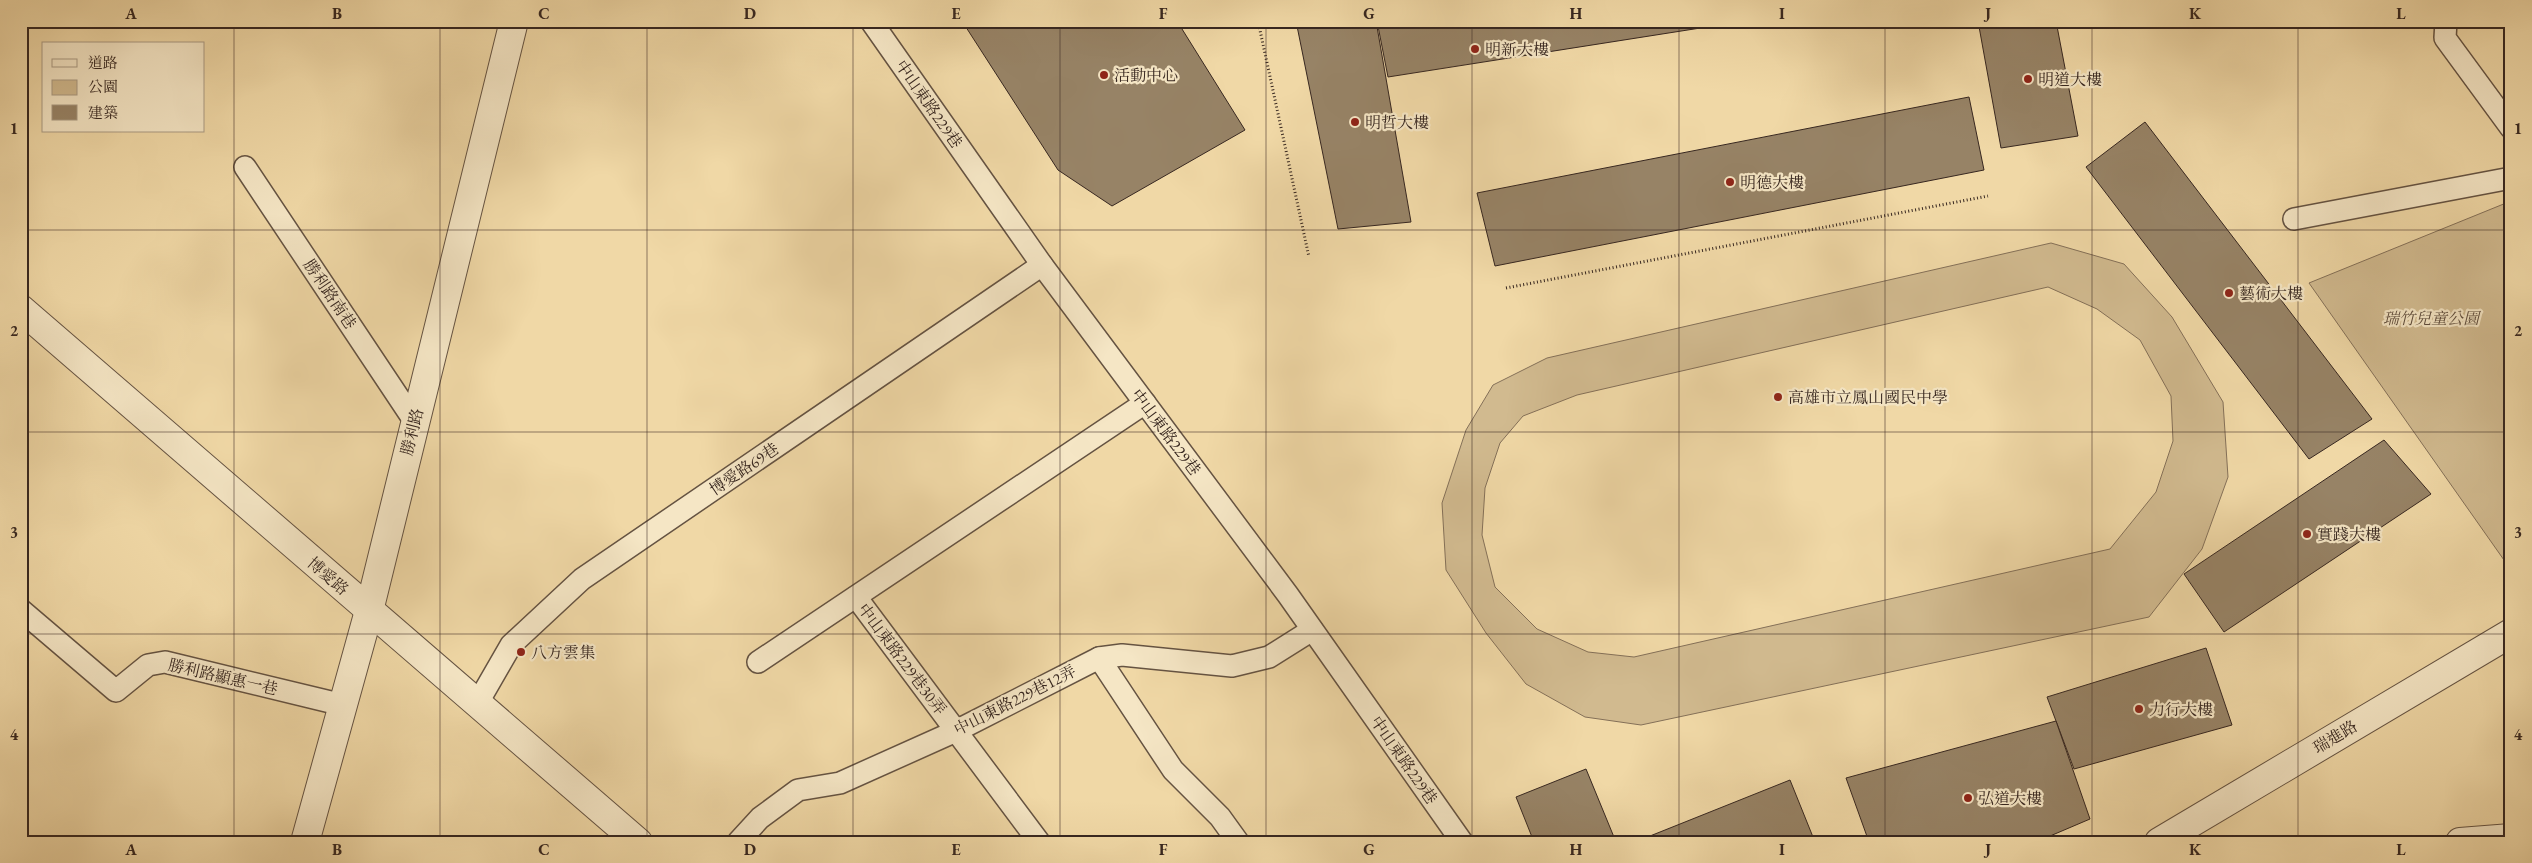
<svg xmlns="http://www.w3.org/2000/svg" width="2532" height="863" viewBox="0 0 2532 863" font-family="'EB Garamond','Noto Serif TC',serif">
	<rect width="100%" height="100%" fill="#f0d8a6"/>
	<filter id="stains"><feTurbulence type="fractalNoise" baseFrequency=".004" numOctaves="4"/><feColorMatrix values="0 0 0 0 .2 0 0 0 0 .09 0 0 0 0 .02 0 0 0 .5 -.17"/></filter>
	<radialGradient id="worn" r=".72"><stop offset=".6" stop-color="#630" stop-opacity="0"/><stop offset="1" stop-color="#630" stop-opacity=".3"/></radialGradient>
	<g fill="#d1ba8f" stroke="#847058" fill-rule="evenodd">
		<polygon points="2511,201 2511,570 2309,283"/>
		<path d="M2051,243L2124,264L2172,317L2223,402L2228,477L2202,549L2149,617L1641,725L1585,717L1526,684L1486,633L1446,570L1442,503L1466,430L1493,385L1547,358ZM2048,287L2097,309L2140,340L2171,396L2173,441L2156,492L2110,549L1634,657L1588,652L1537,629L1495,587L1482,535L1485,488L1500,443L1523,416L1577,395Z"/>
	</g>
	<g fill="#978366" stroke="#372720">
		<polygon points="962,21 1177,21 1245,130 1112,206 1058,170"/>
		<polygon points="1296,21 1376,21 1411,222 1338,229"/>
		<polygon points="1377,21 1745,21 1388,77"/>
		<polygon points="1978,21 2056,21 2078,136 2001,148"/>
		<polygon points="1969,97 1984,170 1495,266 1477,193"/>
		<polygon points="2145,122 2372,419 2309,459 2086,167"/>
		<polygon points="2384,440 2431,494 2224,632 2184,574"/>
		<polygon points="2206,648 2232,725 2074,769 2047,697"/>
		<polygon points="2056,721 2090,819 2036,842 1869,842 1846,778"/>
		<polygon points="1586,769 1616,842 1534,842 1516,797"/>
		<polygon points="1790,780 1815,842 1635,842"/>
	</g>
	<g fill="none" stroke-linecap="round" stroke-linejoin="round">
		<g stroke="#655342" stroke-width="24">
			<g id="service">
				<polyline points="871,21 1042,265 1288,595 1462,842"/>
				<polyline points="2446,21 2445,38 2511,128"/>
				<polyline points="245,167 415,422"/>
				<polyline points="2294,219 2511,178"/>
				<polyline points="856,597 1039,842"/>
				<polyline points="21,610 116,691 148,665 165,662 343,705"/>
				<polyline points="1099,658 1173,770 1220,817 1238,842"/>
				<polyline points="758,662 1145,403"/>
				<polyline points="477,704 511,645 582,579 1042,265"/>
				<polyline points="738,842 760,818 798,790 840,783 956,731 1099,658 1122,655 1232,666 1269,657 1312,630"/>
			</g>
		</g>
		<g stroke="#655342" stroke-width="30">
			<g id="minor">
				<polyline points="21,309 638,842"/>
				<polyline points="305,842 369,611 514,21"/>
				<polyline points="2159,842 2511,633"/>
				<polyline points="2460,842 2511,838"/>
			</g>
		</g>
		<g stroke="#372720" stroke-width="3" stroke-dasharray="1 2.5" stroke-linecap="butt">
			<polyline points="1258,21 1309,257"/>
			<polyline points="1506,288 1988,196"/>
		</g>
		<use href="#service" stroke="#f5e6c5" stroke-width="21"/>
		<use href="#minor" stroke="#f5e6c5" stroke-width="28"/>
	</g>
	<path fill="none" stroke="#372720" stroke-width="1" stroke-opacity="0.55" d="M234,21V842M440,21V842M647,21V842M853,21V842M1060,21V842M1266,21V842M1472,21V842M1679,21V842M1885,21V842M2092,21V842M2298,21V842M21,230H2511M21,432H2511M21,634H2511"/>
	<g fill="#8f2418" stroke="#f5e6c5" stroke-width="2">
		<circle cx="1475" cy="49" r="5"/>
		<circle cx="1104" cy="75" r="5"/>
		<circle cx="2028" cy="79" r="5"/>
		<circle cx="1355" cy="122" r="5"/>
		<circle cx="1730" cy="182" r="5"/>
		<circle cx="2229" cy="293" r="5"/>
		<circle cx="1778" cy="397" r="5"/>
		<circle cx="2307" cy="534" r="5"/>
		<circle cx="521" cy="652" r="5"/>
		<circle cx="2139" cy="709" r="5"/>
		<circle cx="1968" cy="798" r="5"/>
	</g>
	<g text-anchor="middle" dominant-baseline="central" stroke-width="4.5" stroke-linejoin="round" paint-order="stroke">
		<g font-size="16" fill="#372720" stroke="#f5e6c5" text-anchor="start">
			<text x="1485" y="49">明新大樓</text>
			<text x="1114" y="75">活動中心</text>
			<text x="2038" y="79">明道大樓</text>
			<text x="1365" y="122">明哲大樓</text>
			<text x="1740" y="182">明德大樓</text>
			<text x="2239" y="293">藝術大樓</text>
			<text x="1788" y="397">高雄市立鳳山國民中學</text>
			<text x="2317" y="534">實踐大樓</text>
			<text x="531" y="652">八方雲集</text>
			<text x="2149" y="709">力行大樓</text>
			<text x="1978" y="798">弘道大樓</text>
		</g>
		<g font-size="16" fill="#372720" stroke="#f5e6c5">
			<text transform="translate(929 104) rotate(55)">中山東路229巷</text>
			<text transform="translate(330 294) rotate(56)">勝利路南巷</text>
			<text transform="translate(412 432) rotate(-76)">勝利路</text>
			<text transform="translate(1166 432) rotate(53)">中山東路229巷</text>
			<text transform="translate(744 469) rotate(-34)">博愛路69巷</text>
			<text transform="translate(328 576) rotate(41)">博愛路</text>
			<text transform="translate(902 659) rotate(53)">中山東路229巷30弄</text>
			<text transform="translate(223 677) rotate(13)">勝利路顯惠一巷</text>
			<text transform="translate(1015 700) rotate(-27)">中山東路229巷12弄</text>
			<text transform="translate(2335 737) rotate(-31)">瑞進路</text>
			<text transform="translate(1404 760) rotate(55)">中山東路229巷</text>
		</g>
		<g font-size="16" font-style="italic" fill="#5e4c3c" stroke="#f5e6c5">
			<text x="2431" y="318">瑞竹兒童公園</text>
		</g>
	</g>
	<rect width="2532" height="863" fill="none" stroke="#f0d8a6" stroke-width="55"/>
	<rect x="42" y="42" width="162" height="90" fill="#f5e6c5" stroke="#a99a83"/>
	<rect x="52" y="59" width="25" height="8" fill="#f5e6c5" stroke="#a99a83"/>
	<text x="88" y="68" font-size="15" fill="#372720">道路</text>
	<rect x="52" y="80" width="25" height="15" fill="#d1ba8f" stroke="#a99a83"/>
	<text x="88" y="92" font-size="15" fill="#372720">公園</text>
	<rect x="52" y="105" width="25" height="15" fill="#978366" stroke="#a99a83"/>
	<text x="88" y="118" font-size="15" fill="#372720">建築</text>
	<rect x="28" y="28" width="2476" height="808" fill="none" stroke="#372720" stroke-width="2"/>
	<g font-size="16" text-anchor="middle" font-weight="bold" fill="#372720">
		<text x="131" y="19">A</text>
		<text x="337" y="19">B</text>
		<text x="544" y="19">C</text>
		<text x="750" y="19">D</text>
		<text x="956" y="19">E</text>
		<text x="1163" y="19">F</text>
		<text x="1369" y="19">G</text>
		<text x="1576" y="19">H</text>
		<text x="1782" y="19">I</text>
		<text x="1988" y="19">J</text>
		<text x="2195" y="19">K</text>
		<text x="2401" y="19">L</text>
		<text x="14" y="134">1</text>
		<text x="2518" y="134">1</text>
		<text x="14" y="336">2</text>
		<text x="2518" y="336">2</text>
		<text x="14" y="538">3</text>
		<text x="2518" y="538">3</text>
		<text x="14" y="740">4</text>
		<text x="2518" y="740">4</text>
		<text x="131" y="855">A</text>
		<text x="337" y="855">B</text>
		<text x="544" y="855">C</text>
		<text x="750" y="855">D</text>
		<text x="956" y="855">E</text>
		<text x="1163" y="855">F</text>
		<text x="1369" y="855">G</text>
		<text x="1576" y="855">H</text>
		<text x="1782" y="855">I</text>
		<text x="1988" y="855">J</text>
		<text x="2195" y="855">K</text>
		<text x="2401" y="855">L</text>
	</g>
	<rect width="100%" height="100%" filter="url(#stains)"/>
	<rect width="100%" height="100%" fill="url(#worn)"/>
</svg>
